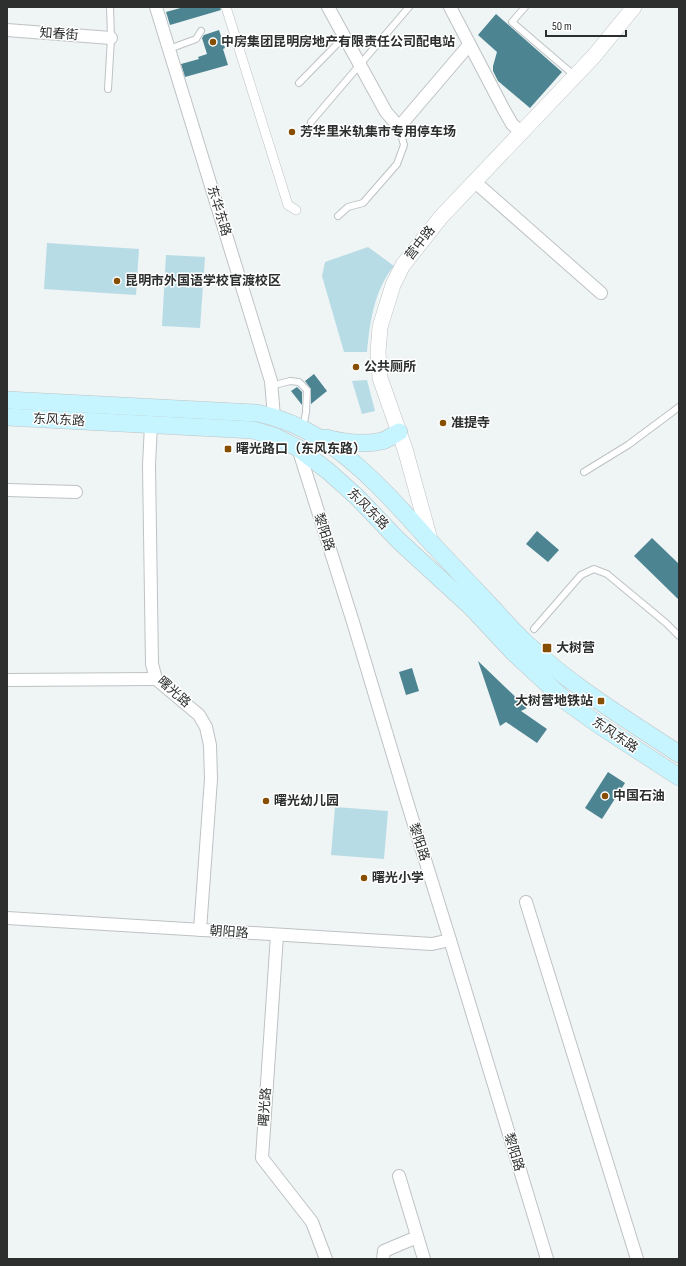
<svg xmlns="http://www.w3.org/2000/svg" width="686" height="1266" viewBox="0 0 686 1266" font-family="'Sofia Sans Condensed','Noto Sans SC',sans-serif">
	<rect width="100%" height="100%" fill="#eff4f5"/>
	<g fill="#b7dce5">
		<polygon points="47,243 139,249 136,295 44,289"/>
		<path d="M368,247L394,266C374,290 370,322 367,352H344L322,276L325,262Z"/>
		<polygon points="166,255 205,257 200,328 162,326"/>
		<polygon points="367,380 375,411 362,414 352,381"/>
		<polygon points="335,807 388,811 384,859 331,855"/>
	</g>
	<g fill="#4c8492">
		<polygon points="184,7 220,7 221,10 170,25 166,12"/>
		<polygon points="496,14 562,72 530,108 498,81 493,71 493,66 497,52 478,35"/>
		<polygon points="219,30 225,48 223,49 228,65 185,77 181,64 199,59 198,57 207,54 202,38 204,35"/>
		<polygon points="314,374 327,391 311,404 311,389 305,381"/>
		<polygon points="297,387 302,392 302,405 291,391"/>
		<polygon points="537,531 559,550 548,562 526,544"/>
		<polygon points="652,538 679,564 679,600 634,556"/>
		<polygon points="478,661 527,708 521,711 547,729 537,743 506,722 500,726"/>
		<polygon points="412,668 419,691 406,695 399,672"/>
		<polygon points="608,772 625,783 602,819 585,808"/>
	</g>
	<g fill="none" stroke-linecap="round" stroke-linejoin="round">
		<g stroke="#bec2c4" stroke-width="8">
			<g id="service">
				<polyline points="525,7 512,22 575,76"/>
				<polyline points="169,49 196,39 201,31"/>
				<polyline points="299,83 344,37"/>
				<polyline points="108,89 111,38 110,7"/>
				<polyline points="311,122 409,7"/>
				<polyline points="338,216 348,207 363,203 397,164 404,145 399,127"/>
				<polyline points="271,386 290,381 299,382 307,390 306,412 303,428"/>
				<polyline points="584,472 628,445 679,407"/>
				<polyline points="534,629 581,575 594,569 607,574 666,623 679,636"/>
			</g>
		</g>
		<g stroke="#bec2c4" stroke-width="10">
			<polyline id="pedestrian" points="226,7 288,205 296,210"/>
		</g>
		<g stroke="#bec2c4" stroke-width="14">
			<g id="minor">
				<polyline points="156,7 271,381 274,417"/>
				<polyline points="328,7 386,112 399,127 469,45"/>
				<polyline points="450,7 504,110 512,124 522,133"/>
				<polyline points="7,30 111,38"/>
				<polyline points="475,182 601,293"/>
				<polyline points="151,425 149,465 152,664 156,679 199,715 206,727 210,745 211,779 200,930"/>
				<polyline points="298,448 353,622 408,805 450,940 547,1259"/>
				<polyline points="7,490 76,492"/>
				<polyline points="7,680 156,679"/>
				<polyline points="526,902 637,1259"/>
				<polyline points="7,918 432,944 450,940"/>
				<polyline points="277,935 262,1158 312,1222 326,1259"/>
				<polyline points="399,1176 424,1259"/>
				<polyline points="383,1259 384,1251 417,1237"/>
			</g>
		</g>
		<g stroke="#bec2c4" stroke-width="16">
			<polyline id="tertiary" points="431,543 405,449 380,378 378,352 380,327 393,285 403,265 441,217 594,56 634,7"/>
		</g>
		<g stroke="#bec2c4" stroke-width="18">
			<g id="secondary">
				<path d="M7,400L257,413C331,428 379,485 427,538C447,560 468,582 489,604C501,617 512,630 525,642C571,686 626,719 679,754"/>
				<polyline points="7,417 253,430 276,437 298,448 328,471 356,496 399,541 471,607 514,653 567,702 599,725 679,777"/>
				<path d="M326,438C344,443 363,445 382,441C388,439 393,435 399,432"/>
			</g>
		</g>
		<use href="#service" stroke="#fff" stroke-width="6"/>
		<use href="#pedestrian" stroke="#fff" stroke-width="9"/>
		<use href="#minor" stroke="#fff" stroke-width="12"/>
		<use href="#tertiary" stroke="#fff" stroke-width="15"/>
		<use href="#secondary" stroke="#c6f5ff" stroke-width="17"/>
	</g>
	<g fill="#864e00" stroke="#fff" stroke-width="1.5">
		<circle cx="213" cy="42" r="4"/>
		<circle cx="292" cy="132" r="4"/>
		<circle cx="117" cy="281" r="4"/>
		<circle cx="356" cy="367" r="4"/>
		<circle cx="443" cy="423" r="4"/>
		<rect x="224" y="445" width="8" height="8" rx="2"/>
		<rect x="542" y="643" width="10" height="10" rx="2"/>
		<rect x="597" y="697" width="8" height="8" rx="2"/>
		<circle cx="605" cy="796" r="4"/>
		<circle cx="266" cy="801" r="4"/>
		<circle cx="364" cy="878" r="4"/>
	</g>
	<g text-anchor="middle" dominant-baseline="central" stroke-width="3" stroke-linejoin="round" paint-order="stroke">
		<g font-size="13" fill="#2d2f2f" stroke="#fff">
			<text transform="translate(59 34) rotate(4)">知春街</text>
			<text transform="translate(219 211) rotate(73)">东华东路</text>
			<text transform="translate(420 243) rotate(-52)">营中路</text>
			<text transform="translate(59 420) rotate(3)">东风东路</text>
			<text transform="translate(368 509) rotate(45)">东风东路</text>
			<text transform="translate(324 532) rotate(72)">黎阳路</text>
			<text transform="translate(174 692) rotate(42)">曙光路</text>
			<text transform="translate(615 735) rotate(34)">东风东路</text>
			<text transform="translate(419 842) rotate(72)">黎阳路</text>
			<text transform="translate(229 932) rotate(4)">朝阳路</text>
			<text transform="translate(265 1107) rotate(-86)">曙光路</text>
			<text transform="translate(514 1152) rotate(73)">黎阳路</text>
		</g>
		<g font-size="13" font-weight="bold" fill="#2d2f2f" stroke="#fff" text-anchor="start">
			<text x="221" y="42">中房集团昆明房地产有限责任公司配电站</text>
			<text x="300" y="132">芳华里米轨集市专用停车场</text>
			<text x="125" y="281">昆明市外国语学校官渡校区</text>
			<text x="364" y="367">公共厕所</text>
			<text x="451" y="423">准提寺</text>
			<text x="236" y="449">曙光路口（东风东路）</text>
			<text x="556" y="648">大树营</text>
			<text x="593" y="701" text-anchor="end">大树营地铁站</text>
			<text x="613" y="796">中国石油</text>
			<text x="274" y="801">曙光幼儿园</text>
			<text x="372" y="878">曙光小学</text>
		</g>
	</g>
	<rect width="686" height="1266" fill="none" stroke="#2d2f2f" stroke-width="16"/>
	<path d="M546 30v6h80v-6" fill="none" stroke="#2d2f2f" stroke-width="2"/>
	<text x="552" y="30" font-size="12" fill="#2d2f2f" stroke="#ffffff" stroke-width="3" paint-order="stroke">50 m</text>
</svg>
